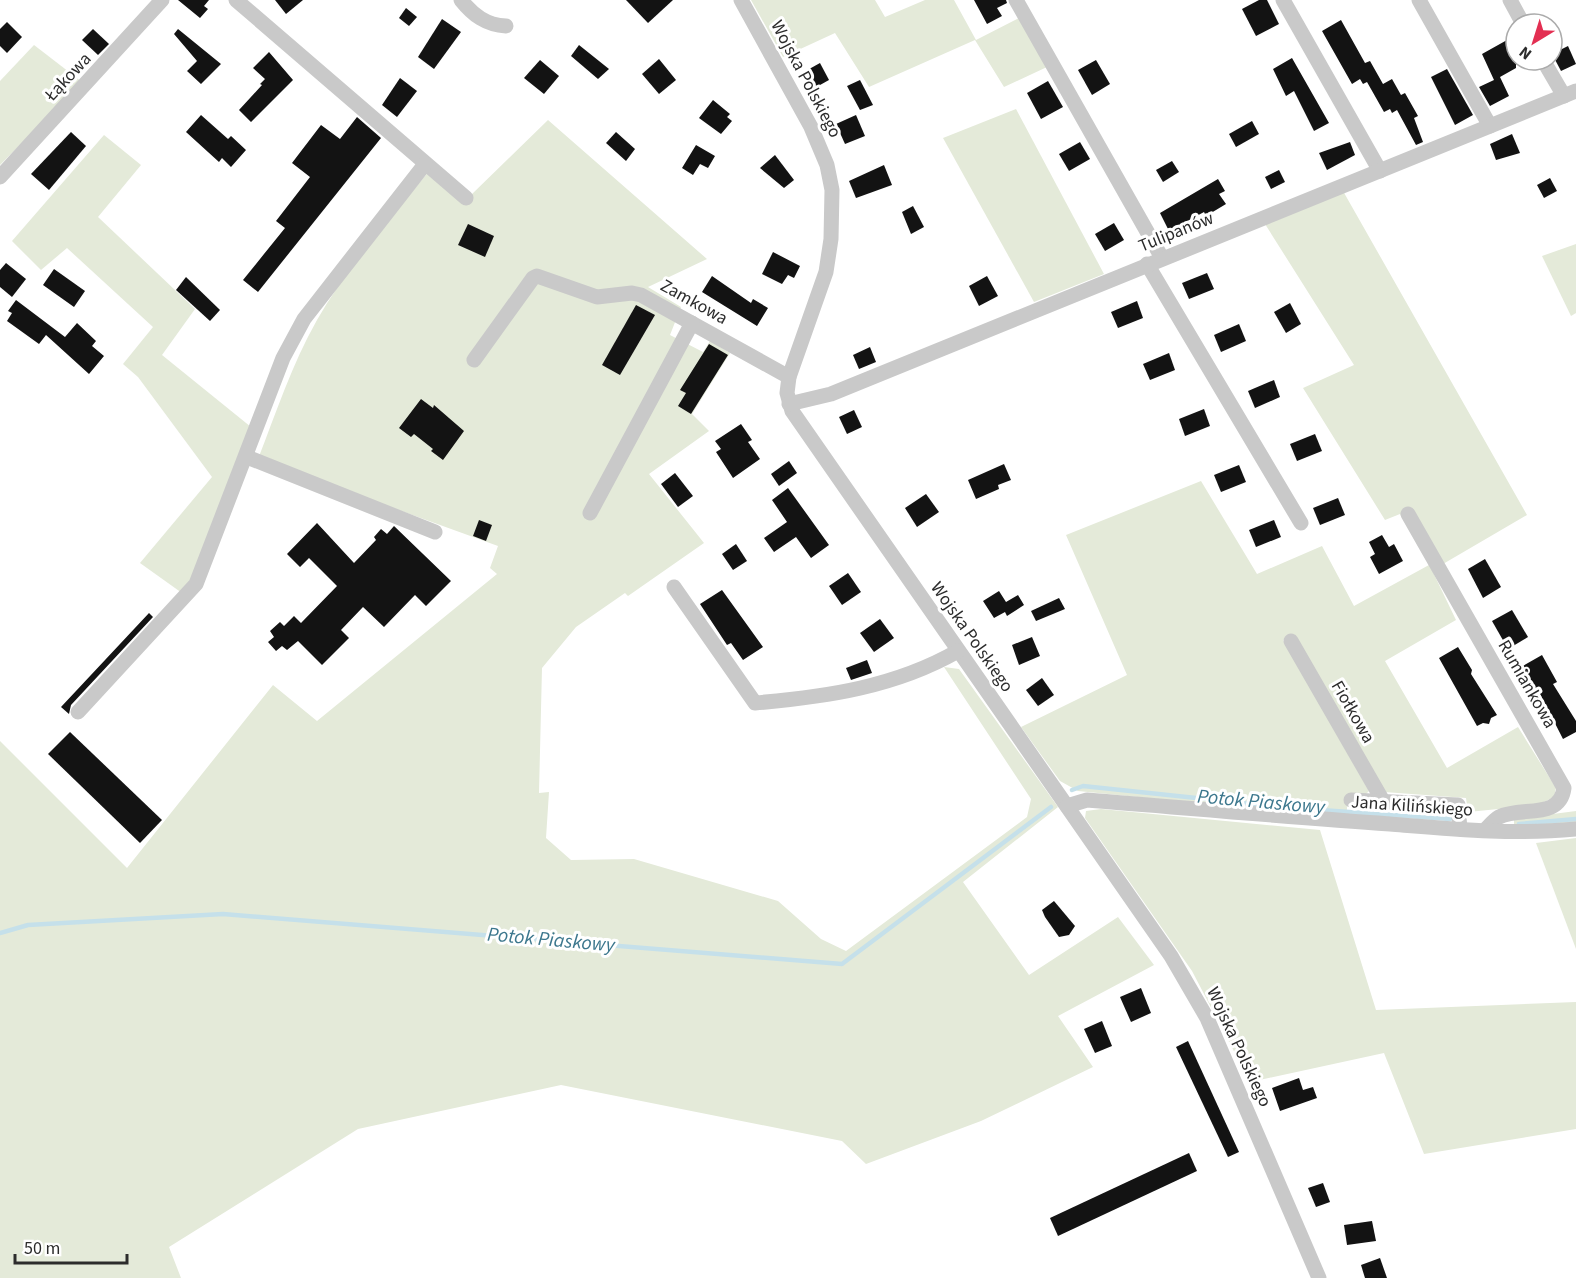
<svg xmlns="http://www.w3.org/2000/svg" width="1576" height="1278" viewBox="0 0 1576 1278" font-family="'Source Sans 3',sans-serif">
	<rect width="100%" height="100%" fill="#fff"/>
	<g fill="#e4ead9">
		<polygon points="751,0 875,0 885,17 925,0 954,0 976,40 1021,17 1047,67 1004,87 975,40 869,87 835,33 783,57"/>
		<polygon points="34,45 82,82 0,165 0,81"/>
		<polygon points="1016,109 1104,274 1034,302 943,138"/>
		<path d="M548,120L707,259L648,287L681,307L670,335L703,352L710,341L730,353L692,414L709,431L649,474L704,543L628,596L625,593L576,627L542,668L539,793L549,792L546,838L571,860L634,859L778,901L821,939L846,951L1027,817L1031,799L944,667L959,669L1058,807L963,882L1029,975L1118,917L1154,965L1058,1016L1093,1067L981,1121L866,1164L842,1141L561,1085L358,1129L169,1247L181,1278H0V741L127,868L273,685L317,721L497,574L490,568L498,546L258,459C276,413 292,364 317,320C349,264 394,214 435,164L471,195Z"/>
		<polygon points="104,135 141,165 98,217 195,309 162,355 251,427 192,581 182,593 140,563 212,477 138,377 123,364 153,327 67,248 41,270 12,241"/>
		<polygon points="1343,191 1527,515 1443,564 1430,566 1456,620 1385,661 1447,768 1518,727 1556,788 1554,797 1538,805 1468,812 1466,798 1384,792 1292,635 1283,640 1369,791 1364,796 1347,795 1347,816 1277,811 1078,791 1060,781 1021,727 1127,675 1066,535 1201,481 1257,574 1322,546 1354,606 1429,565 1400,514 1385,520 1303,388 1354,365 1265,224"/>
		<polygon points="1576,244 1576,313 1571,316 1542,256"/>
		<polygon points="1101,809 1320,830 1376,1010 1576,1002 1576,1129 1424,1154 1384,1053 1250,1082 1192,971 1085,818 1086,811"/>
		<polygon points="1576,811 1576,824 1514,827 1514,819"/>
		<polygon points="1576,838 1576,949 1536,843"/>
	</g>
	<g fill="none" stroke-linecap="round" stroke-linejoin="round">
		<g stroke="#c5e0ea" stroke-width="4.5">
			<polyline points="1072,790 1083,786 1292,808 1450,819"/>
			<polyline points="1519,824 1576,819"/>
			<polyline points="0,933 28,925 223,914 842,964 1051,807"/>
		</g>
	</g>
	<g fill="#131313">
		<polygon points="178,0 209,0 204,6 208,9 200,18"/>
		<polygon points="275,0 303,0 286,14"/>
		<polygon points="626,0 673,0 648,23"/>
		<polygon points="974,0 1006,0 1007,3 997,8 1002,16 987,24"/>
		<polygon points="1259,0 1267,0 1279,24 1256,36 1242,9"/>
		<polygon points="406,8 417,17 409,26 399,18"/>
		<polygon points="442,19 461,32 434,69 418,57"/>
		<polygon points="1341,20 1365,63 1370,61 1383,84 1392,79 1401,95 1405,93 1418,116 1414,118 1423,142 1416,145 1397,110 1392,113 1390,109 1384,112 1367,82 1363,84 1360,79 1352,84 1322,31"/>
		<polygon points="7,22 22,37 7,53 0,46 0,29"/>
		<polygon points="93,29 109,44 98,55 82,40"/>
		<polygon points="178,29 221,64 201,84 187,71 197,61 174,34"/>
		<polygon points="1516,35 1516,68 1500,77 1509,96 1490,106 1479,87 1494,80 1482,54"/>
		<polygon points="579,45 609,69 598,79 571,56"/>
		<polygon points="1568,46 1576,64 1561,71 1552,54"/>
		<polygon points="269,52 293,80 251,122 239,110 262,85 260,84 265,79 253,68"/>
		<polygon points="1292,58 1329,123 1314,131 1294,91 1286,96 1273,69"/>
		<polygon points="659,59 676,80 659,94 642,74"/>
		<polygon points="540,60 559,76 544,94 524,78"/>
		<polygon points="1096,60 1110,84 1092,95 1078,70"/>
		<polygon points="820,63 829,80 811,90 802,73"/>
		<polygon points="1447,69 1473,115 1455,125 1431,77"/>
		<polygon points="400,78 417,91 397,117 382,105"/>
		<polygon points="860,80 873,105 860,110 847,86"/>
		<polygon points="1048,81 1063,107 1041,119 1027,93"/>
		<polygon points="713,100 730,114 727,117 732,121 721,134 699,118"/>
		<polygon points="201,115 228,139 231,136 246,150 231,167 222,158 219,162 186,132"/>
		<polygon points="856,115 865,136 845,144 836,124"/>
		<polygon points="357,117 381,138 258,292 243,280 285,228 276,221 310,177 292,163 321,125 340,139"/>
		<polygon points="1252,121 1259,134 1236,147 1229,134"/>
		<polygon points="71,132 86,146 49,190 31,174"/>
		<polygon points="616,132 635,149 626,161 606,143"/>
		<polygon points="1512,134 1520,153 1496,160 1490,144"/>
		<polygon points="1080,142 1090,159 1069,171 1059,154"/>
		<polygon points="1350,142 1355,155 1327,170 1319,153"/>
		<polygon points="696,145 715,156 708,168 700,164 693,175 682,168"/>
		<polygon points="775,155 794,180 784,188 760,168"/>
		<polygon points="1172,161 1179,172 1163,182 1156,170"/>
		<polygon points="884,165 892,185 856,198 849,181"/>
		<polygon points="1279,170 1285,182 1271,189 1265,177"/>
		<polygon points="1550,178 1557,191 1544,198 1537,185"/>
		<polygon points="1218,179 1225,191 1219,194 1226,204 1206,216 1204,212 1169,231 1160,213"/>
		<polygon points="913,206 924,227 911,234 902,212"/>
		<polygon points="1114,223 1124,240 1105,251 1095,234"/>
		<polygon points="468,224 494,236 485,257 458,245"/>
		<polygon points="773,252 800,266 794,278 788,275 782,284 762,274"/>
		<polygon points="6,263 26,279 12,297 0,287 0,270"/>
		<polygon points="54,269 85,291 74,307 43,285"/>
		<polygon points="1207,273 1214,289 1189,299 1182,283"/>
		<polygon points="712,276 751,303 753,299 768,308 757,326 702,292"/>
		<polygon points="987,276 998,296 979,306 969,286"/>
		<polygon points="186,277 220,310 210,321 176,290"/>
		<polygon points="16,300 65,337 77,323 96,341 92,346 104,356 89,374 46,335 39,344 7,321 12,313 8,311"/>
		<polygon points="1137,301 1143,318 1118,328 1111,312"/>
		<polygon points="1290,303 1301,324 1286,333 1274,312"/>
		<polygon points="636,305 655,315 620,375 602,365"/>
		<polygon points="1239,324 1246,341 1221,352 1214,335"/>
		<polygon points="709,344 728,355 691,414 678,406 686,393 680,390"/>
		<polygon points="870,347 876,362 859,369 853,355"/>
		<polygon points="1169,353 1175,370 1150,380 1143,364"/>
		<polygon points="1274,380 1280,397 1255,408 1248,391"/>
		<polygon points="421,399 433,408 434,405 464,431 443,460 431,451 433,449 414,434 411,437 399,428"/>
		<polygon points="1204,409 1210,426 1185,436 1179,419"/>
		<polygon points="854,410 862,427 847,434 839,417"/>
		<polygon points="741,424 752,440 748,442 760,459 733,478 716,452 721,449 715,441"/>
		<polygon points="1315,434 1322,451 1297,461 1290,444"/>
		<polygon points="789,461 797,473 779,486 771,474"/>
		<polygon points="1004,464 1011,480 998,485 999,489 976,499 968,480"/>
		<polygon points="1239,465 1246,482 1221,492 1214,475"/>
		<polygon points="675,473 693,496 678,507 661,484"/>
		<polygon points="788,488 829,545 811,558 796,537 774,552 764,538 787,522 772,500"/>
		<polygon points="926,494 939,512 917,527 905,508"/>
		<polygon points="1338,498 1345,515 1320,525 1313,508"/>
		<polygon points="479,520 492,525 486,541 473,536"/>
		<polygon points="1274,520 1281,537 1256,547 1249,530"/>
		<polygon points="317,523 354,563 376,540 374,537 381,529 387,534 394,526 451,581 426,606 415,595 384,627 363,607 341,630 349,638 322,665 298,641 287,650 282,646 276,651 268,642 274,637 270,631 280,622 284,626 294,616 301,623 337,586 309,558 300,567 287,554"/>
		<polygon points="1382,535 1389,547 1394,544 1403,561 1379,574 1370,557 1375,554 1369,542"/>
		<polygon points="736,544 747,561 733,570 722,554"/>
		<polygon points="1485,559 1501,587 1483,598 1468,569"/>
		<polygon points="848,573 861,592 842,605 829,586"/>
		<polygon points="722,590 763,647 743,660 731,643 727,645 700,604"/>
		<polygon points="999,591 1006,602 1018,595 1024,605 1007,616 1005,612 994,618 983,601"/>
		<polygon points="1059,598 1065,609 1036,621 1031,611"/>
		<polygon points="1512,610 1528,637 1508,649 1492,621"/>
		<polygon points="149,613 153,617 71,705 69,714 61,707"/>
		<polygon points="880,619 894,638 874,652 860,633"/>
		<polygon points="1032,637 1040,656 1019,665 1012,645"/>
		<polygon points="1458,647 1472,670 1471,674 1497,715 1491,718 1489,724 1483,723 1477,726 1439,658"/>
		<polygon points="1542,655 1557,682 1553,684 1576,721 1576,732 1563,739 1539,692 1536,693 1521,667"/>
		<polygon points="867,660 872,673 851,680 846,668"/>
		<polygon points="1042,678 1054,695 1038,706 1026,690"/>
		<polygon points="70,732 162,820 140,843 48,754"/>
		<polygon points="1054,901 1075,926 1069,935 1059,937 1045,917 1042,910"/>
		<polygon points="1141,988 1151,1013 1131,1022 1120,997"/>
		<polygon points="1102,1021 1112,1046 1095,1053 1084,1029"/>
		<polygon points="1188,1041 1239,1152 1228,1157 1176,1047"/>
		<polygon points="1299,1078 1303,1090 1313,1087 1317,1098 1280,1111 1272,1088"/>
		<polygon points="1189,1153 1197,1171 1058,1236 1050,1218"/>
		<polygon points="1323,1183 1330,1202 1316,1207 1308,1188"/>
		<polygon points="1372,1221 1376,1241 1347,1245 1344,1225"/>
		<polygon points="1380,1258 1387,1278 1365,1278 1361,1265"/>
	</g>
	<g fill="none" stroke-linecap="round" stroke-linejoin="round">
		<g stroke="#c9c9c9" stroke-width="15">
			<polyline points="236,0 466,198"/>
			<path d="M461,0C473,15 486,25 506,26"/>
			<polyline points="741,0 811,127 827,165 832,190 831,239 826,272 789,377 787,393 792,411 1171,956 1207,1018 1319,1278"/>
			<polyline points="1016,0 1162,258"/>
			<polyline points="1283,0 1380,171"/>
			<polyline points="1419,0 1490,126"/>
			<polyline points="1510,0 1523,24"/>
			<polyline points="1543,60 1564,96"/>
			<polyline points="0,177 162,0"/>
			<polyline points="1147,264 1301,523"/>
			<polyline points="474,360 533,278 537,276 597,297 632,293 641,295 789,377"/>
			<polyline points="789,404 831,394 1576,91"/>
			<polyline points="247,457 435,532"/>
			<polyline points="590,513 692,323"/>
			<path d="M1408,514L1564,788C1560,820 1521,806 1499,817C1494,820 1489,826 1485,830"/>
			<path d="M674,587L755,703C826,697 895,687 958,651"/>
			<polyline points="1291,641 1383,801"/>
			<polyline points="78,712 196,584 283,358 304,319 425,164"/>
			<polyline points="1351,800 1458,805 1460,829"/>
			<path d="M1067,806L1087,800C1188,808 1289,817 1390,824C1452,829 1514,835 1576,829"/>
		</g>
	</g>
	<g text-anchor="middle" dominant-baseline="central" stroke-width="6" stroke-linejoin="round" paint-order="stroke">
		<g font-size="18" fill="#2c2c2c" stroke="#fff">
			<text transform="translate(68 77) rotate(-47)">Łąkowa</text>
			<text transform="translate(806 79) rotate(62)">Wojska Polskiego</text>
			<text transform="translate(1176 232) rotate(-22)">Tulipanów</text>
			<text transform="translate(694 302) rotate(29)">Zamkowa</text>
			<text transform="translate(972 637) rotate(55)">Wojska Polskiego</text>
			<text transform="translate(1527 684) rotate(60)">Rumiankowa</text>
			<text transform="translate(1353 712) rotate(60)">Fiołkowa</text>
			<text transform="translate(1412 806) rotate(4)">Jana Kilińskiego</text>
			<text transform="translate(1239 1047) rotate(65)">Wojska Polskiego</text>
		</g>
		<g font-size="20" font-style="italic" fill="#3c778d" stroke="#fff">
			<text transform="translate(1261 802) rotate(5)">Potok Piaskowy</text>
			<text transform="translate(551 940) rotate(5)">Potok Piaskowy</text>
		</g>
	</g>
	<g transform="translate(1534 42) rotate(218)"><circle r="28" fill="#ffffff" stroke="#ababab" stroke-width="1.5"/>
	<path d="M0-4.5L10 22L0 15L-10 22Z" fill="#e32f52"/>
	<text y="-9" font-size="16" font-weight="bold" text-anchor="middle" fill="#2c2c2c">N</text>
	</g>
	<path d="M15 1254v9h112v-9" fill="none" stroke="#2c2c2c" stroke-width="3"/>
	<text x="24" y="1254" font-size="18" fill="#2c2c2c" stroke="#ffffff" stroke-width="4.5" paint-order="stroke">50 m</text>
</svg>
